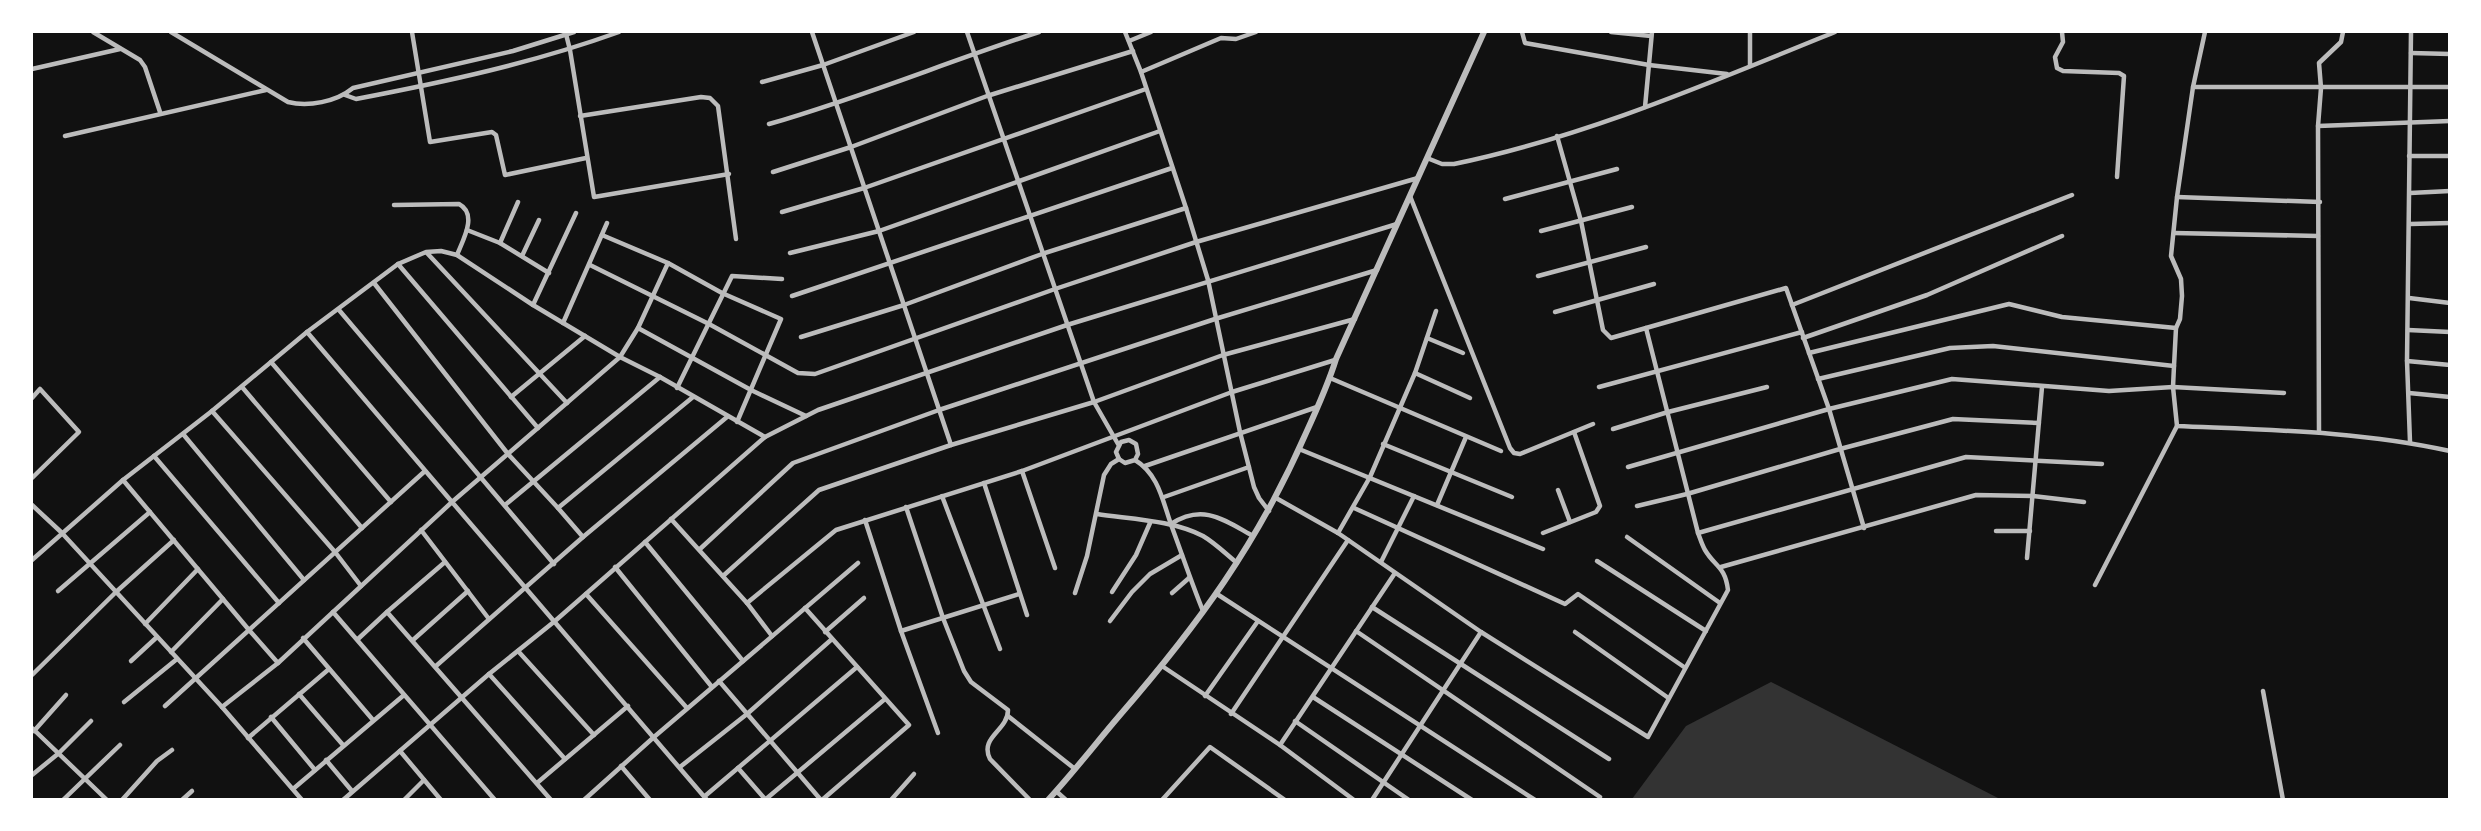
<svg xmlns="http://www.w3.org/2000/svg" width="2481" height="831" viewBox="0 0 2481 831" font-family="Helvetica,sans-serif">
	<rect width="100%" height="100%" fill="#111"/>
	<polygon fill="#333" points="1771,682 2000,799 1632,799 1686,726"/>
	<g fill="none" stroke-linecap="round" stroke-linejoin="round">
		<g stroke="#bcbcbc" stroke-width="4.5">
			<polyline points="93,32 140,60 145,67 160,112"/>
			<path d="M171,32L288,102C308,107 336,102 353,88L513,51L574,32"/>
			<polyline points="412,32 430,142 492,132 496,135 505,175 586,158"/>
			<polyline points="812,32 951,445"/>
			<polyline points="967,32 1094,402 1118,444"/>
			<polyline points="1125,32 1141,72 1186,208 1208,280 1240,432 1254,487 1259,498 1269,511"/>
			<polyline points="1522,32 1525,43 1649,65 1727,74"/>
			<polyline points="1611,32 1651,36"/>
			<polyline points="2062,32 2063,42 2055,57 2057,68 2063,71 2119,73 2124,76 2117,177"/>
			<path d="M2205,32L2193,87L2177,197L2171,256L2181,279L2182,296L2180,319L2176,328L2174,366L2173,387L2177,426C2269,430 2360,431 2450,451"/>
			<polyline points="566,34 570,50 594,197 729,174"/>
			<polyline points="1129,41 1151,32"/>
			<polyline points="2411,53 2450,54"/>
			<polyline points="1750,66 1750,32"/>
			<polyline points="32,69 120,49"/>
			<polyline points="1141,72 1221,38 1236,39 1256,32"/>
			<polyline points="762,82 823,65 914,32"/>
			<polyline points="2193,87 2450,87"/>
			<path d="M345,95L356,99C445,82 533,63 619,32"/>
			<polyline points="1645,107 1652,32"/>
			<polyline points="580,116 701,97 710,98 718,106 736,239"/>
			<path d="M769,124C860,98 949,61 1039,32"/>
			<polyline points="2318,126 2450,121"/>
			<polyline points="65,136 266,90"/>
			<polyline points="2409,156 2450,156"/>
			<path d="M1427,158L1442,164H1454C1585,137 1711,82 1835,32"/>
			<polyline points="773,172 851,147 987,96 1133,51"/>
			<polyline points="2410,193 2450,191"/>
			<polyline points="1410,196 1510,448 1514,453 1520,454 1593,424"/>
			<polyline points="2177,197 2320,202"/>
			<polyline points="1505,199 1617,169"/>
			<path d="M394,205L459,204C478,214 463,240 457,255"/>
			<polyline points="782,212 864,188 1146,89"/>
			<polyline points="2410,224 2450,223"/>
			<polyline points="467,230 500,243 549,273"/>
			<polyline points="1541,231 1632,207"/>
			<polyline points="2174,233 2318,236"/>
			<polyline points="602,235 668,263 638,328 620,357 452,502 707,800"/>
			<polyline points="500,243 518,202"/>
			<polyline points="427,253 567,403"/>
			<polyline points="790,253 879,231 1160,131"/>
			<polyline points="522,256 539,220"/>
			<polyline points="668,263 722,293 781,319 737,422"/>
			<polyline points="398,264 538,428"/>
			<polyline points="590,265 709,324 798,373 815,374 1055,289 1196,242 1418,178"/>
			<polyline points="1538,276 1646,247"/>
			<polyline points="374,283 508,454 558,508 693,397"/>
			<polyline points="792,296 1172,168"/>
			<polyline points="2409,298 2450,303"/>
			<polyline points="533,305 576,213"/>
			<polyline points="1792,305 2072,195"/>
			<polyline points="339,310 554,564"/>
			<polyline points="1555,312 1654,284"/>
			<polyline points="563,323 607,223"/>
			<polyline points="638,328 751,390 806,416"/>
			<polyline points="1646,328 1786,288 1829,409 1864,528"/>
			<polyline points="2408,330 2450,332"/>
			<polyline points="801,337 904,305 1042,254 1186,208"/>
			<polyline points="1427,338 1463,353"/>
			<polyline points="1803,338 1927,295 2062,236"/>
			<polyline points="1809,353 2009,304 2062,317 2176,328"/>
			<polyline points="2407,361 2450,365"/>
			<polyline points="271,362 391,502"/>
			<polyline points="1415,373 1470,398"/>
			<polyline points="1330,378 1501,451"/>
			<polyline points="1818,379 1950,348 1993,346 2174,366"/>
			<polyline points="242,387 362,528"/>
			<polyline points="1599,387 1802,332"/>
			<polyline points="677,388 732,276 782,279"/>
			<polyline points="2409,393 2450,397"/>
			<polyline points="511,397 585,336"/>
			<polyline points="32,398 40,389 79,432 32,478"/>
			<polyline points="212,411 335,552 361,586"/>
			<polyline points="1613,429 1668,412 1767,387"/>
			<polyline points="2319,432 2318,126 2321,88 2319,63 2341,42 2343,32"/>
			<polyline points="183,434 304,580"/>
			<polyline points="2410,442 2407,361 2411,32"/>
			<polyline points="1383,444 1512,497"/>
			<polyline points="1299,449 1543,549"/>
			<polyline points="154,456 279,603"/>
			<path d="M1135,460L1138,454L1136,444L1129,440L1121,442L1116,452L1119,459L1125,463L1135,460C1160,475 1163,504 1173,530C1183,557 1192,584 1203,611"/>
			<polyline points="1145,466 1317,407"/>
			<polyline points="1628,467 1829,409 1952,379 2109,391 2173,387 2284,393"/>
			<polyline points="1022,471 1055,568"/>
			<polyline points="123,480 249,630 425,471"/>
			<polyline points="984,483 1027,615"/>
			<polyline points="1558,490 1570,522"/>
			<polyline points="942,496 1000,649"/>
			<polyline points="1164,497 1249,467"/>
			<path d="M1276,498L1338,533L1481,632L1648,737L1728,590C1725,566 1715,567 1705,550C1702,545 1700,538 1698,533L1646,328L1611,338L1603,330L1581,221L1557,136"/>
			<polyline points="32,505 61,532 222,707 302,800"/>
			<polyline points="505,505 660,377"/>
			<polyline points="1437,505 1466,437"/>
			<polyline points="1637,506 1687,494 1840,449 1953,419 2039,423"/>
			<path d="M906,507L943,618L964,671L971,682L1008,710C1008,731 979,737 990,759L1030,800"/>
			<polyline points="558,508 583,537"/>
			<polyline points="1354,508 1565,604 1578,594 1684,667"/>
			<path d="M1097,514C1130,519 1173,520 1203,536C1215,543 1226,554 1237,563"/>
			<polyline points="671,519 747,603 772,636"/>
			<polyline points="865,520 901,631 938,733"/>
			<path d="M1171,524C1203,503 1224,520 1253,536"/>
			<polyline points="421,530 489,619"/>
			<polyline points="1996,531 2030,531"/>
			<polyline points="1338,533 1370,477 1415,373 1436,311"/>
			<polyline points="1543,533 1596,512 1600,506 1574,432"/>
			<polyline points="1698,533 1966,457 2102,464"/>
			<polyline points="1627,537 1720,603"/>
			<polyline points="645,542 743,661"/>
			<polyline points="700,549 793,463 939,410 1215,319 1377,270"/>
			<polyline points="2027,558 2042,387"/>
			<polyline points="32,560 123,480 212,411 307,332 398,264 426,252 441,251 457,255 533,305 620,357 660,377 765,437"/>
			<polyline points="1597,561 1706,631"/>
			<polyline points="1381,562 1414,496"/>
			<polyline points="615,567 712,687"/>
			<polyline points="1721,567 1976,495 2033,496 2084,502"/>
			<polyline points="723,576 819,490 951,445 1094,402 1223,355 1355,319"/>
			<polyline points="2095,585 2177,426"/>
			<polyline points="58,591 150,512"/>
			<polyline points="1112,592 1136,555 1150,523"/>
			<polyline points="1075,593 1087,556 1104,475 1111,464 1119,459"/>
			<polyline points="1172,593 1189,578"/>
			<polyline points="586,594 687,708"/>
			<polyline points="1217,594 1535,800"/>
			<polyline points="747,603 836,530 1022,471 1232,392 1335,360"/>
			<polyline points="1372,607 1609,759"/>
			<polyline points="805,608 909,725 822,800"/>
			<polyline points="333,612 495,800"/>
			<polyline points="387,612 445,562"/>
			<polyline points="1110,621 1132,592 1150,574 1182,555"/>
			<polyline points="145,624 198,569"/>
			<polyline points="901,631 1019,594"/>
			<polyline points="1356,631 1600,797"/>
			<polyline points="825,632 864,598"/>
			<polyline points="1575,632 1667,697"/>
			<polyline points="303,638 373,720"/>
			<polyline points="358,639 387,612 551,800"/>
			<polyline points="413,640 468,591"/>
			<polyline points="518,651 594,735"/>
			<polyline points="171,652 223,599"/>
			<polyline points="131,661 157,637"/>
			<polyline points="436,666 583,537 727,417"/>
			<polyline points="1162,666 1280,745 1354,800"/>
			<polyline points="489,674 565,759"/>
			<polyline points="32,675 116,592 174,540"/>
			<polyline points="719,681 821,800"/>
			<polyline points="2263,691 2283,800"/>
			<polyline points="299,694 343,745"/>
			<polyline points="1205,696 1258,621"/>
			<polyline points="1313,697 1472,800"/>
			<polyline points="124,702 177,659"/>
			<polyline points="165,706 249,630 278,663"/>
			<polyline points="222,707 278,663 452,502 307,332"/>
			<polyline points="1231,714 1348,540"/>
			<polyline points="1008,716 1075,769"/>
			<polyline points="271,717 315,770"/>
			<polyline points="1295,721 1409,800"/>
			<polyline points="32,728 107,800"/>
			<polyline points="34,731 66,695"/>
			<polyline points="248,738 329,669"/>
			<polyline points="1280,745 1395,573"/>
			<polyline points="400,751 441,800"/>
			<polyline points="326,760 352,791"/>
			<polyline points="621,766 650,800"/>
			<polyline points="680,767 747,714 832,639"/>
			<polyline points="738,768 765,799"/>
			<polyline points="32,775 59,753 91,721"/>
			<polyline points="537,783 628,706"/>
			<polyline points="293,789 404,695"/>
			<polyline points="1056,791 1066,800"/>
			<polyline points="705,796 857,667"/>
			<polyline points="766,799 885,699"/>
			<polyline points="63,800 120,745"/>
			<polyline points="122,800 157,761 172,750"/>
			<polyline points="182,800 192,791"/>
			<polyline points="343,800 489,674 555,621 765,437 818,410 1067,325 1397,224"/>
			<polyline points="404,800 424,780"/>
			<polyline points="584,800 654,737 858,563"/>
			<polyline points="891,800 914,774"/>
			<polyline points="1162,800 1210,747 1285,800"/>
			<polyline points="1372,800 1481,632"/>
		</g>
		<path stroke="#bcbcbc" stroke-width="6" d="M1048,800C1073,773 1096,743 1120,715C1198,625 1258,543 1306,433C1317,409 1328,385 1336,359L1484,32"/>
	</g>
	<rect width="2481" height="831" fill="none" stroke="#ffffff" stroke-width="66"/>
</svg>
